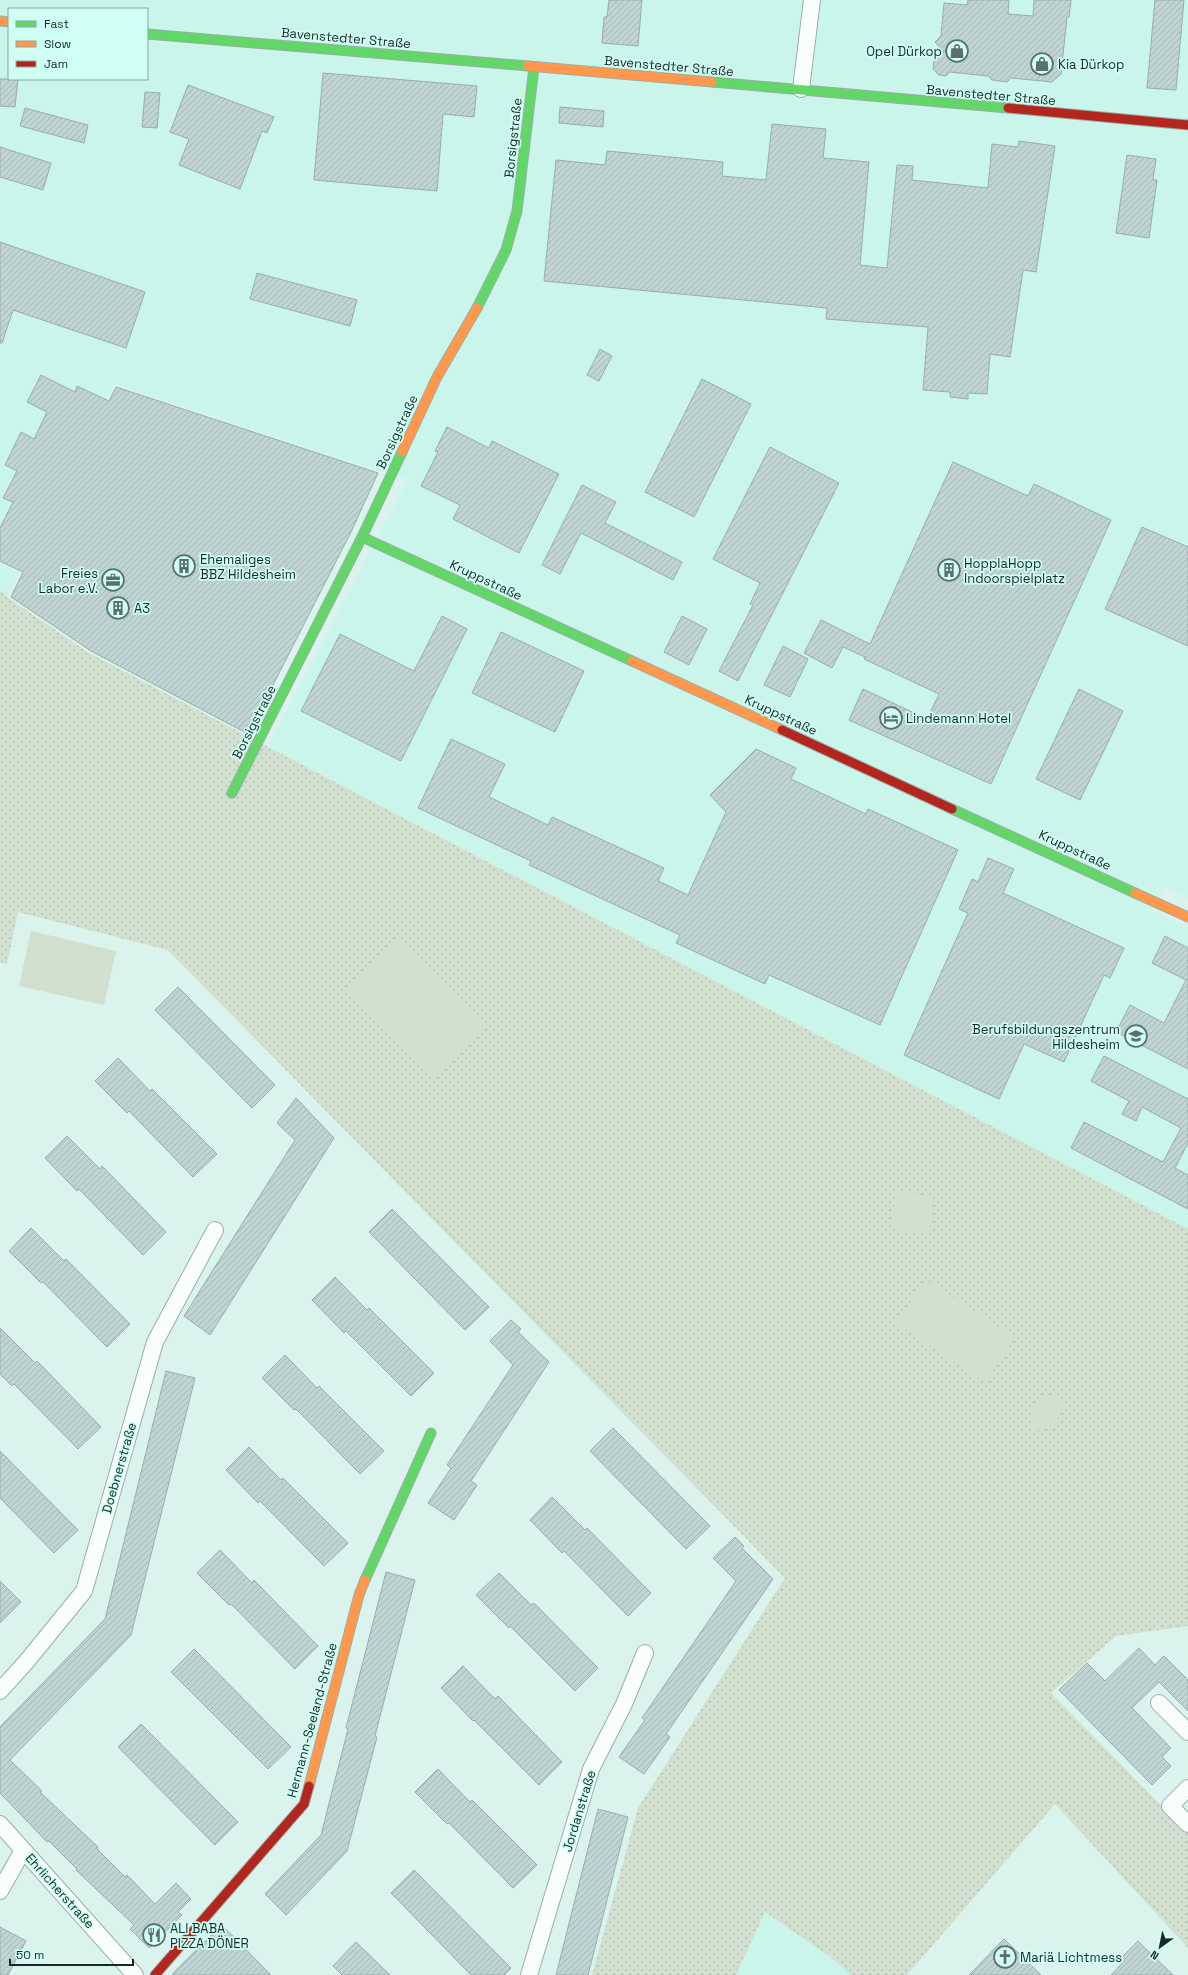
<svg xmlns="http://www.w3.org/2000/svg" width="1188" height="1975" viewBox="0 0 1188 1975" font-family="'Space Grotesk',sans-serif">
	<defs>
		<pattern id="park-dots" width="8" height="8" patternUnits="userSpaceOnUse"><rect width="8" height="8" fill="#d1e0cf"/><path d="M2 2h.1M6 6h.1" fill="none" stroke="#b3c0b2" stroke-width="1.8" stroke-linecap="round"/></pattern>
		<pattern id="building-hatch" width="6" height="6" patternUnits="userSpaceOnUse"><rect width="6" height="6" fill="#c0d5d3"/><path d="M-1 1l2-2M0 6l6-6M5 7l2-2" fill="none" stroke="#a4b7b5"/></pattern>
	</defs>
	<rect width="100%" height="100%" fill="#daf4ed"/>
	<g fill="#caf5eb" fill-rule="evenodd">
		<path d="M0,0H1188V899L1164,887L1151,910L1188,928V1229L268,746L408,480L114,384L7,597L0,590ZM9,9H147V79H9Z"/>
		<polygon points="765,1912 832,1958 850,1975 736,1975"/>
	</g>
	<polygon fill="url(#park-dots)" points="0,590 7,597 89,653 1188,1229 1188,1626 1116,1636 1051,1693 1188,1833 1188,1948 1055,1804 907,1975 850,1975 832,1958 765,1912 736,1975 592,1975 638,1808 785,1578 168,950 18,912 7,964 0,962"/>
	<g fill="#d1e0cf">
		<polygon points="31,931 116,951 104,1005 19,986"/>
		<polygon points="399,938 485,1028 432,1079 345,989"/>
		<polygon points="896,1191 934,1197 929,1235 891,1229"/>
		<polygon points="925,1279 1015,1338 985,1383 896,1324"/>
		<path d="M1044,1396H1057L1063,1407C1057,1424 1052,1430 1034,1430L1029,1419L1034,1406Z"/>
	</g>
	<g fill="url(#building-hatch)" stroke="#99acab">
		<polygon points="609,0 642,0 638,46 602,43 604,17 607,17"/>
		<polygon points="968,0 1009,0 1008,14 1033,16 1034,0 1071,0 1069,17 1067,17 1061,74 1052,82 1011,78 1007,82 992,80 988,76 950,72 946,76 939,75 933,69 934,61 944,52 935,42 941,36 944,3 967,5"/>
		<polygon points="1155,0 1184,0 1176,90 1147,88"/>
		<polygon points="323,73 477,86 474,117 443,114 437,191 314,180"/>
		<polygon points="0,79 18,79 15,107 0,106"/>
		<polygon points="188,85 274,117 267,133 262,131 240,189 179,165 189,139 170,132"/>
		<polygon points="145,92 160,93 157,128 142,127"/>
		<polygon points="560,107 604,111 603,127 559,123"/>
		<polygon points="25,108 88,125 84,143 20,126"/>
		<polygon points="772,124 826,129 823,158 869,162 860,265 887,268 897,165 913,166 912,180 988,188 992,144 1018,147 1019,141 1055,146 1036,272 1023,270 1010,357 990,354 987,394 968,393 968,399 950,397 950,392 923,390 928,327 826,319 827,308 544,281 556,160 605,165 607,151 723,162 722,176 766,180"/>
		<polygon points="0,147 51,163 43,190 0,177"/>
		<polygon points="1127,155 1156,159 1153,180 1157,180 1149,238 1116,233"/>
		<polygon points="0,242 145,292 126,348 13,310 2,343 0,343"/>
		<polygon points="257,273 357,300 350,326 250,299"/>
		<polygon points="600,349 612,356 599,381 587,375"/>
		<polygon points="41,375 75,392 77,386 109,401 116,387 378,473 351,532 248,734 91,651 11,597 23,572 0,561 0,528 13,502 3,498 17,471 5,465 21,432 34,439 47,412 27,402"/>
		<polygon points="702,379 751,404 694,517 645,492"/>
		<polygon points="447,427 489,448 492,441 559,474 519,553 453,519 460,505 421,486 438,452 435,451"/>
		<polygon points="770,447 839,483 738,681 719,671 753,605 750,604 760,583 713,559"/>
		<polygon points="953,462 1028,496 1034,484 1111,520 991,784 849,720 863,689 927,719 939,694 864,659 865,657 843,647 832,668 804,653 821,620 870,644"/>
		<polygon points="582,485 616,502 605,523 682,562 673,580 581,533 560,574 542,565"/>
		<polygon points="1142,527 1188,547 1188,646 1105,609"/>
		<polygon points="442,616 467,629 401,761 301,711 340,634 414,671"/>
		<polygon points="682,616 707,629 689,665 664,652"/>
		<polygon points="501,632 584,671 555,732 472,693"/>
		<polygon points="783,646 808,659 790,697 764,685"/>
		<polygon points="1079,689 1123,711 1080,800 1036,779"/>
		<polygon points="451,739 505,764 489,797 548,825 552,817 664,868 658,881 688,895 726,812 710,795 756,749 796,768 791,779 866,814 868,809 958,850 880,1025 769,975 765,984 676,943 680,935 529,865 531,861 418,808"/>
		<polygon points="988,858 1014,869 1003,893 1124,948 1110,978 1104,975 1064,1062 1024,1044 999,1099 904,1055 968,913 959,909 972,879 978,882"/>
		<polygon points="1165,936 1188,948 1188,1069 1116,1032 1130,1005 1164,1023 1186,980 1152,963"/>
		<polygon points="178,987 275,1085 252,1108 155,1010"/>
		<polygon points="1104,1056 1188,1099 1188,1143 1175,1168 1188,1175 1188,1209 1071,1148 1084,1122 1163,1162 1181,1128 1142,1107 1136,1121 1122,1114 1129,1101 1091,1081"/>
		<polygon points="118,1058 150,1091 152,1089 217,1154 193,1177 129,1111 127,1113 95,1081"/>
		<polygon points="296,1098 334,1138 210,1335 184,1316 295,1140 277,1123"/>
		<polygon points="67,1136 100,1169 102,1166 166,1232 143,1255 79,1189 77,1191 45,1158"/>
		<polygon points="392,1209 489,1307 465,1330 369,1232"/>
		<polygon points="31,1228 64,1261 66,1259 130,1324 107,1347 43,1282 41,1283 9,1251"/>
		<polygon points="335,1277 367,1310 369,1308 434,1373 411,1396 346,1331 344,1333 312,1300"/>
		<polygon points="511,1320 521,1329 518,1332 549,1362 471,1481 477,1485 454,1520 428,1503 451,1468 447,1465 513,1365 490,1341"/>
		<polygon points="0,1328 35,1363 37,1361 101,1427 78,1449 14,1384 12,1386 0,1374"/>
		<polygon points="285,1355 317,1388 319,1386 384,1451 360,1474 296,1409 294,1410 262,1378"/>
		<polygon points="166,1371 195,1378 131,1635 10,1760 42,1791 40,1792 98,1847 97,1849 125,1877 127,1875 155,1904 176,1883 191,1899 178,1912 182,1915 149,1948 130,1929 134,1925 76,1870 77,1869 49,1841 47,1842 0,1793 0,1727 105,1619"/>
		<polygon points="613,1428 710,1526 686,1549 590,1451"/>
		<polygon points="249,1447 281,1480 283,1478 348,1543 324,1566 260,1501 258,1503 226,1470"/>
		<polygon points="0,1451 78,1530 54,1553 0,1498"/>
		<polygon points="552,1497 585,1530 587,1528 651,1593 628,1616 564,1551 562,1553 530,1520"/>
		<polygon points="735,1537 744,1546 742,1548 773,1579 666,1734 670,1737 644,1774 619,1757 645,1720 642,1718 736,1581 713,1558"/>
		<polygon points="220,1550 252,1583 254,1580 318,1646 295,1669 231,1604 229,1605 197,1573"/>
		<polygon points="386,1572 415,1580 375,1736 377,1737 347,1851 286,1915 265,1894 321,1835 348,1729 346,1728"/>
		<polygon points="499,1573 531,1605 534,1603 598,1668 575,1691 510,1626 509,1628 476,1595"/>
		<polygon points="0,1581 21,1602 0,1623"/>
		<polygon points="1139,1648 1155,1665 1164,1656 1188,1680 1188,1711 1159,1682 1132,1708 1171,1748 1162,1757 1171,1766 1152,1785 1059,1690 1087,1663 1105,1681"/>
		<polygon points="194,1649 291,1747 268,1769 171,1672"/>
		<polygon points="463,1666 495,1699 498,1696 562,1762 539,1785 474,1720 473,1721 441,1688"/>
		<polygon points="141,1724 238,1822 215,1845 118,1747"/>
		<polygon points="438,1769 470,1802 472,1800 537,1865 513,1888 449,1823 447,1824 415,1792"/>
		<polygon points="598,1809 628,1817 588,1975 556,1975"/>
		<polygon points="414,1870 511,1968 504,1975 471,1975 391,1893"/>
		<polygon points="222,1925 271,1975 172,1975 177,1969"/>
		<polygon points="0,1927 26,1941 8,1975 0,1975"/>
		<polygon points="1004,1939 1041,1975 969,1975"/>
		<polygon points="1138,1941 1173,1975 1111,1975 1125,1960 1122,1957"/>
		<polygon points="356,1942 390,1975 342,1975 333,1966"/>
	</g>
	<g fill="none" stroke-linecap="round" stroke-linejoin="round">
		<g stroke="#9aaea9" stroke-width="18">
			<g id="street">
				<polyline points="801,89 812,0"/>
				<polyline points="0,1691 27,1661 84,1591 155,1342 215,1230"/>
				<polyline points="1159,1703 1188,1732"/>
				<polyline points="1188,1788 1170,1806 1188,1824"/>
				<polyline points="0,1824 135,1975"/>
				<polyline points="0,1891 23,1850"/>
				<polyline points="529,1975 591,1769 624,1704 645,1653"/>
			</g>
		</g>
		<g stroke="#9aaea9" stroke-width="11">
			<g id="fast">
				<polyline points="147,34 528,66"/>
				<polyline points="712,82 1008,108"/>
				<polyline points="477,308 506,250 517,211 534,67"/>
				<polyline points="362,537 632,661"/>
				<polyline points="232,793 362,537 402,452"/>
				<polyline points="952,809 1135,893"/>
				<polyline points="365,1580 431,1433"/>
			</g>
		</g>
		<g stroke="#9aaea9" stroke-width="11">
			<g id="slow">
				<polyline points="0,21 9,22"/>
				<polyline points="528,66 712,82"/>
				<polyline points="402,452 437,377 477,308"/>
				<polyline points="632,661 782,730"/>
				<polyline points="1135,893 1188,917"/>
				<polyline points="309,1786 359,1595 365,1580"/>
			</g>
		</g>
		<g stroke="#9aaea9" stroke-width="11">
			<g id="jam">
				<polyline points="1008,108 1188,125"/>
				<polyline points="782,730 952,809"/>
				<polyline points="155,1975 304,1804 309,1786"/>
			</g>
		</g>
		<use href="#street" stroke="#f9fdfc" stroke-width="16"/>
		<use href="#fast" stroke="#63d668" stroke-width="9"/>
		<use href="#slow" stroke="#ff974d" stroke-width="9"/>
		<use href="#jam" stroke="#b3261e" stroke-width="9"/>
	</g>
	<defs>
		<g id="shop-ring" transform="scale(1.15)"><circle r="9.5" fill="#cffef3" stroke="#5b706b" stroke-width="1.5"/><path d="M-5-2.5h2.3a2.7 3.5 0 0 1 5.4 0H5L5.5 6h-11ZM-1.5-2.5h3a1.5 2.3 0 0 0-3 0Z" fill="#5b706b"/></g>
		<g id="building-ring" transform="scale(1.15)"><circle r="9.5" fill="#cffef3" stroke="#5b706b" stroke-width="1.5"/><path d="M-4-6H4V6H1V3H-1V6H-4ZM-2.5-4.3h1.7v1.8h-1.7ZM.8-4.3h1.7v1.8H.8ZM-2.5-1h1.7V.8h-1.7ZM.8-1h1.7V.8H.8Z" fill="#5b706b"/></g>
		<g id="office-ring" transform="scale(1.15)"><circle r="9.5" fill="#cffef3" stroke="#5b706b" stroke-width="1.5"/><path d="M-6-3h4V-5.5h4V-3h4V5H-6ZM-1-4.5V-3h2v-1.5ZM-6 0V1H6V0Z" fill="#5b706b"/></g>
		<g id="hotel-ring" transform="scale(1.15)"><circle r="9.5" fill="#cffef3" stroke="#5b706b" stroke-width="1.5"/><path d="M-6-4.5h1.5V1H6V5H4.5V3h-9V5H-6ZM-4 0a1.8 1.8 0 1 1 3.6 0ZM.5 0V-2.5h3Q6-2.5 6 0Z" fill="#5b706b"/></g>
		<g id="school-ring" transform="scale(1.15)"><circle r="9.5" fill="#cffef3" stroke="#5b706b" stroke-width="1.5"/><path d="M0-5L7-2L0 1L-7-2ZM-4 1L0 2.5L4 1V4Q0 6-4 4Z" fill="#5b706b"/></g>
		<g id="restaurant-ring" transform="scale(1.15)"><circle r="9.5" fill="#cffef3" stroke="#5b706b" stroke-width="1.5"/><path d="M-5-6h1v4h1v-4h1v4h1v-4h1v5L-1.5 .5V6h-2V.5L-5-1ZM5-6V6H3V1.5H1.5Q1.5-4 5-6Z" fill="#5b706b"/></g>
		<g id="church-ring" transform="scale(1.15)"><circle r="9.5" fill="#cffef3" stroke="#5b706b" stroke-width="1.5"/><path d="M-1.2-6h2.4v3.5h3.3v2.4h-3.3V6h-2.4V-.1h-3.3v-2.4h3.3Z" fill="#5b706b"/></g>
	</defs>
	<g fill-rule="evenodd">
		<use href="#shop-ring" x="957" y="51"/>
		<use href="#shop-ring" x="1042" y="64"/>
		<use href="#building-ring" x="184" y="566"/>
		<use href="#building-ring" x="949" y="570"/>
		<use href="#office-ring" x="113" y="580"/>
		<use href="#building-ring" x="118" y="608"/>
		<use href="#hotel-ring" x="891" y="718"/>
		<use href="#school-ring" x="1136" y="1036"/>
		<use href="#restaurant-ring" x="154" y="1935"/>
		<use href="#church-ring" x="1005" y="1957"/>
	</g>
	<g text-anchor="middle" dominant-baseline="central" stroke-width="3.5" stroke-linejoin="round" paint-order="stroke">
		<g font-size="13" fill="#172925" stroke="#cffef3">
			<text transform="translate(346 38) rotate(5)">Bavenstedter Straße</text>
			<text transform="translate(669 66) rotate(5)">Bavenstedter Straße</text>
			<text transform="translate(991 95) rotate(5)">Bavenstedter Straße</text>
			<text transform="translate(513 138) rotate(-84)">Borsigstraße</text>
			<text transform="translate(397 432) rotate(-65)">Borsigstraße</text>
			<text transform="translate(486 580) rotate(25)">Kruppstraße</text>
			<text transform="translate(781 715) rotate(25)">Kruppstraße</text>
			<text transform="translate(254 722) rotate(-63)">Borsigstraße</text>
			<text transform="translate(1075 850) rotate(25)">Kruppstraße</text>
			<text transform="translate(119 1468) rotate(-74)">Doebnerstraße</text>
			<text transform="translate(312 1720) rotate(-75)">Hermann-Seeland-Straße</text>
			<text transform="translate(579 1811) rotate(-73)">Jordanstraße</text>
			<text transform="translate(60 1891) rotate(48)">Ehrlicherstraße</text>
		</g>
		<g font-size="13" fill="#172925" stroke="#cffef3" text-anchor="start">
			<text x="942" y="51" text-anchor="end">Opel Dürkop</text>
			<text x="1058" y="64">Kia Dürkop</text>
			<text x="200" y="559">Ehemaliges<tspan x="200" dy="15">BBZ Hildesheim</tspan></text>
			<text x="964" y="563">HopplaHopp<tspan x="964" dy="15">Indoorspielplatz</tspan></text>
			<text x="98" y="573" text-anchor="end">Freies<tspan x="98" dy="15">Labor e.V.</tspan></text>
			<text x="134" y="608">A3</text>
			<text x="906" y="718">Lindemann Hotel</text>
			<text x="1120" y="1029" text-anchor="end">Berufsbildungszentrum<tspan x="1120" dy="15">Hildesheim</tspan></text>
			<text x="170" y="1928">ALI BABA<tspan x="170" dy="15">PIZZA DÖNER</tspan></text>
			<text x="1020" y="1957">Mariä Lichtmess</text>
		</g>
	</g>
	<rect x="8" y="8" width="140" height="72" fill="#cffef3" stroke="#85a9a1"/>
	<rect x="16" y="21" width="20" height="6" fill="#63d668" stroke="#85a9a1"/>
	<text x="44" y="28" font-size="12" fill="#172925">Fast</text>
	<rect x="16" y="41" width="20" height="6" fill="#ff974d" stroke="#85a9a1"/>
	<text x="44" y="48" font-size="12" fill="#172925">Slow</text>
	<rect x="16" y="61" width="20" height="6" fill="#b3261e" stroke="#85a9a1"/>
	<text x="44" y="68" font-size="12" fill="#172925">Jam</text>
	<g transform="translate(1160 1947) rotate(213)" stroke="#cffef3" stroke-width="3" paint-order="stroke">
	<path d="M0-3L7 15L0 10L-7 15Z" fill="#172925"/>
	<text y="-6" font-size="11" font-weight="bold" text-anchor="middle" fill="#172925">N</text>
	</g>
	<path d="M10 1959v6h123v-6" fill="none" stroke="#172925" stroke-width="2"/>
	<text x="16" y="1959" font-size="12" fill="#172925" stroke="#cffef3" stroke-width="3" paint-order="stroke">50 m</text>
</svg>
